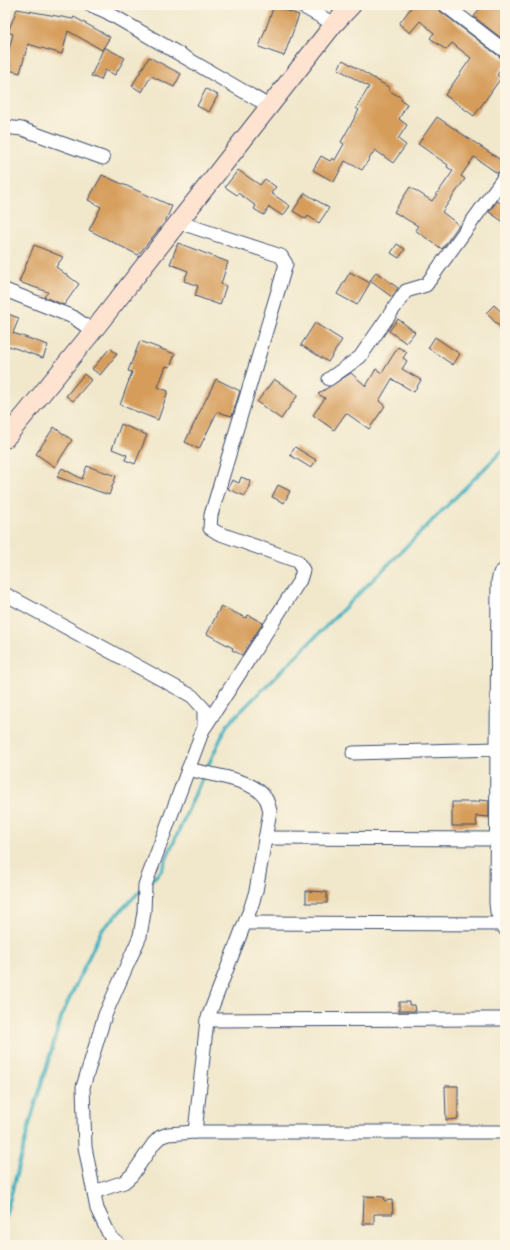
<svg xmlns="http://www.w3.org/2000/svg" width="510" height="1250" viewBox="0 0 510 1250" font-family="'Shantell Sans',sans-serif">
	<rect width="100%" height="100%" fill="#fcf5e5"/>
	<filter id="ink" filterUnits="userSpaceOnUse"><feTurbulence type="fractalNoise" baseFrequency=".025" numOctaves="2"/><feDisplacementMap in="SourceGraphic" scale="8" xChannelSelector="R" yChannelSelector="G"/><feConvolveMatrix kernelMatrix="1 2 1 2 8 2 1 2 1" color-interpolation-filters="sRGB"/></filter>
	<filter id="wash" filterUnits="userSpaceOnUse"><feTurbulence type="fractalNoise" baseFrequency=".012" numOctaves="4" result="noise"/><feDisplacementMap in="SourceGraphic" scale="16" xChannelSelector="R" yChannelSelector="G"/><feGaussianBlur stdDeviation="0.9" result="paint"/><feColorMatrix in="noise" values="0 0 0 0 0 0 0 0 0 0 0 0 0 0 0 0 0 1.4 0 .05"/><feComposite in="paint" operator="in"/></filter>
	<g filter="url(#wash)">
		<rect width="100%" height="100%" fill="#f1e8cc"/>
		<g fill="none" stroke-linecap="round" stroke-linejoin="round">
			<g stroke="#43b1bf" stroke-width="3.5">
				<polyline points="206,770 227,725 505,448"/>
				<polyline points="153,879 161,871 203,776"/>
				<polyline points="5,1218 30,1122 62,1015 101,931 141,890"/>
			</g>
		</g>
		<g id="blocks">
			<g fill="#d69c5a">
				<polygon points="413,5 437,5 440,11 500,57 505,59 505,64 497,75 501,78 474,116 445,95 471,58 452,43 446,50 430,38 434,33 420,21 410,33 399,24"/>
				<polygon points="482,5 505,5 505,41 474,17"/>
				<polygon points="274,6 299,15 284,56 259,47"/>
				<polygon points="17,9 73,19 74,17 110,37 102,50 68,31 62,54 28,44 20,73 5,69 5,53 8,53 13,34 8,32"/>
				<polygon points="104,47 125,58 115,75 105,70 101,80 91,76"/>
				<polygon points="149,57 181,74 174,87 151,76 142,92 132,86"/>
				<polygon points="343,60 390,88 388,90 402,98 401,100 407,104 399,119 407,125 398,139 406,145 393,163 375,150 362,170 345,161 334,182 313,170 321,156 330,161 332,158 335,160 344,144 341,142 359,110 356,108 369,87 338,69"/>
				<polygon points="206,89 218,95 209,112 197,106"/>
				<polygon points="437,117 505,163 505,168 497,173 474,157 461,176 465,179 442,212 459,225 442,249 415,230 418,226 394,212 410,187 432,201 453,171 447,167 448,165 418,144"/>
				<polygon points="238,170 260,185 265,179 276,187 271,193 290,206 283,216 269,207 264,215 254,209 256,206 238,193 237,195 225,187"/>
				<polygon points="102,175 172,206 165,222 138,255 89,230 101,207 88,200"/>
				<polygon points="305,193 329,208 319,223 308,216 306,219 293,211"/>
				<polygon points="497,201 505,206 505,223 489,212"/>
				<polygon points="178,243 228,262 221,284 226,286 220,305 195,296 198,286 184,281 188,271 170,264"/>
				<polygon points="397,244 405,249 399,258 391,253"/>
				<polygon points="34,245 63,257 56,267 79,284 64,305 44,297 48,292 19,282"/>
				<polygon points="350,272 370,283 357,305 337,294"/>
				<polygon points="376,272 398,288 392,297 370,281"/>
				<polygon points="494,305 505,315 505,332 486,313"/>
				<polygon points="5,313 19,318 13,333 48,345 43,358 9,346 5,352"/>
				<polygon points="398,319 415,332 406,343 389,331"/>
				<polygon points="315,323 342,340 328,362 301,345"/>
				<polygon points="435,337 460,354 453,365 428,348"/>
				<polygon points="140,341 175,354 170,367 166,366 158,387 168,391 158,420 120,405 132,372 128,371"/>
				<polygon points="398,347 407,352 403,358 407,361 402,369 421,380 414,392 392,379 379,401 385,406 369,429 346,413 334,430 313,415 325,398 318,394 351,373 366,386 376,369 382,373"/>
				<polygon points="110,348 117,354 100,375 92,369"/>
				<polygon points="84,374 91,380 73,401 66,396"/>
				<polygon points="216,379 240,391 232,416 217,412 199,449 185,442"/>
				<polygon points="274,379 298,395 281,419 257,402"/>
				<polygon points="121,424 147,435 135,464 125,460 127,455 112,449"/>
				<polygon points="54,427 72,440 55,467 36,454"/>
				<polygon points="295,447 316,460 311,468 290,455"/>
				<polygon points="87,466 116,476 109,495 57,477 62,468 82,479"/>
				<polygon points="241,477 251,481 245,496 228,489 232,480 239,483"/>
				<polygon points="278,485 290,491 284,503 272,497"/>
				<polygon points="221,606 246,618 248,615 263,623 242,655 232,650 233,648 207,634"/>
				<polygon points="479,800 489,801 489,817 476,816 477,826 452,826 452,802 479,802"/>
				<polygon points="306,891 327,892 327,903 306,903"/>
				<polygon points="399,1002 409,1002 409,1005 415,1005 416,1011 399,1011"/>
				<polygon points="445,1086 458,1086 458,1119 446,1120"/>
				<polygon points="364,1196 384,1197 385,1201 392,1200 393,1214 374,1214 374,1224 363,1224"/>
			</g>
		</g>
	</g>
	<g filter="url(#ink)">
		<use href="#blocks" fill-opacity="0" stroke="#3b4b6e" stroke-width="1"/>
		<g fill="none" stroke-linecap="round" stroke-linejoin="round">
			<g stroke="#3b4b6e" stroke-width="15">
				<g id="street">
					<polyline points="91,5 105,11 269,106"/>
					<polyline points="300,5 334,24"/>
					<polyline points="445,5 505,51"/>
					<polyline points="5,127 22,129 103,158"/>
					<polyline points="178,222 281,256 286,264 211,515 210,528 218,533 297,561 303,570 300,580 205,727"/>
					<polyline points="5,290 73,317 93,331"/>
					<polyline points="329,379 360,357 406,291 426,285 505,176"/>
					<polyline points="505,569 500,573 498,581 496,903 497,912 505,929"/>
					<polyline points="5,594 192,696 204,709 204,727 145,885 144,912 140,936 105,1015 83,1087 85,1147 97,1209 111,1238 120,1245"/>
					<polyline points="353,753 497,749"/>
					<path d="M188,769C209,775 256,779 266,799C268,802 269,808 270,811L256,891L251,907L207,1020L195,1132"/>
					<polyline points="265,838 497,839"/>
					<polyline points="246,923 503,924"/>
					<polyline points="207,1020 505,1019"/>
					<polyline points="94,1192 124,1182 132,1175 154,1143 160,1137 168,1134 195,1132 505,1132"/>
				</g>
			</g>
			<g stroke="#3b4b6e" stroke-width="20">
				<polyline id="secondary" points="5,439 93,331 334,24 352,5"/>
			</g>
			<use href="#street" stroke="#fff" stroke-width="13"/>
			<use href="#secondary" stroke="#fee3d1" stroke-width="18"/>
		</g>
	</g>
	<rect width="510" height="1250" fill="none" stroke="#fcf5e5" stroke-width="20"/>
</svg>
